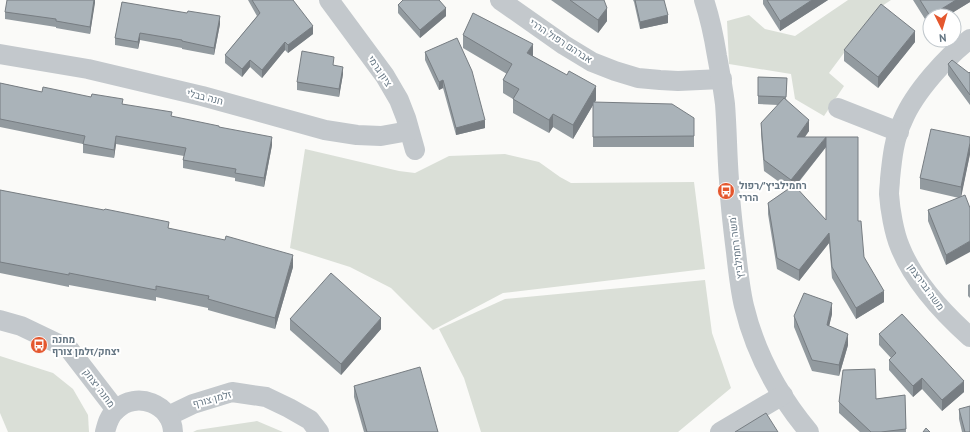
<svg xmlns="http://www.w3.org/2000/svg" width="970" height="432" viewBox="0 0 970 432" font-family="'PT Sans',Heebo,sans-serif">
	<rect width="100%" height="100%" fill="#fafaf8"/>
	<g fill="#dadfd7">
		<polygon points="848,0 891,0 876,10 829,73 844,86 824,116 795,99 791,74 729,64 727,21 749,15 765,29 795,36"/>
		<polygon points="305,149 399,171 415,173 449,156 505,154 539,162 560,177 571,183 694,182 705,269 503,293 433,330 391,288 350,267 290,248"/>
		<polygon points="705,280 712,333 731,388 678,432 481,432 464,378 439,329 505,299"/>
		<polygon points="0,356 53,373 73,389 88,415 89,432 8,432 0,413"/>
		<polygon points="257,421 283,432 193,432 197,430"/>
	</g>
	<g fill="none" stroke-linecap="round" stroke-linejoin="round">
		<g stroke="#c3c8cc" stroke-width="20">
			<polyline points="329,0 385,76 399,100 406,118 415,150"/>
			<polyline points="500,0 564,45 592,62 615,71 638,78 660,80 678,81 722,79"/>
			<path d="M704,0C710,18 714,37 717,56C720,72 723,88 725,104C727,129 727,155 729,180C730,204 733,228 736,252C738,270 740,289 744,306C755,352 779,396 809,432"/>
			<path d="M970,39C947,56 914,93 903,120C894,138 892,159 890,179C890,184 889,189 889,194C890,209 894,233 900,247C914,282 942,312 970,337"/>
			<polyline points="0,54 88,69 202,96 325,130 357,135 381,136 409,131"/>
			<polyline points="838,108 899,132"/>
			<polyline points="0,320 21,326 69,349 116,410"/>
			<polyline points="168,416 193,404 232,392 266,397 289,408 310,420 319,432"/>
			<path d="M105,432C107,424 109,416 116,410C136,390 172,404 173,432"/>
			<polyline points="720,432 783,395"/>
		</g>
	</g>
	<g fill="#929a9f">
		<polygon points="95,0 90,34 56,28 56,27 5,19 5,12"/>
		<polygon points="248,0 293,0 313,34 288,53 285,50 262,78 250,67 242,77 225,63 225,55 257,16"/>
		<polygon points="551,0 604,0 607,21 598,33"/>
		<polygon points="633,0 664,0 668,23 640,29 634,2"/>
		<polygon points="763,0 828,0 780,31 763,4"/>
		<polygon points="913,0 970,0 970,2 947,16 930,16 930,27"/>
		<polygon points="122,2 220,24 214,55 182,49 182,48 140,40 138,49 115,45 115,38"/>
		<polygon points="398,5 446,16 420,38 398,13"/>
		<polygon points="463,35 533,56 596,100 595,102 694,118 694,147 593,147 593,105 573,139 553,127 549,133 513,113 513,99 503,93 503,80 507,74 463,48"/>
		<polygon points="915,42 878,88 844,61 844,50"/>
		<polygon points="425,52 485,128 456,135 443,88 439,90 425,60"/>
		<polygon points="948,64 969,73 970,72 970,105 948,75"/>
		<polygon points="334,65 343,74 339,97 297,90 297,82"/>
		<polygon points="758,77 787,78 786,99 809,131 805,137 826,147 795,187 826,220 858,221 864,257 884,302 856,319 832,278 829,243 799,281 777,269 768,214 768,203 789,189 764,171 761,134 761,123 778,105 758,104"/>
		<polygon points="0,83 42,92 123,104 172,117 219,127 272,145 264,187 235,181 235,178 183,168 183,160 184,156 116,144 114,158 83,153 83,144 0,127"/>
		<polygon points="970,137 970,154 946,265 928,221 928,210 959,198 920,189 920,178"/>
		<polygon points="0,190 169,228 293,267 275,329 208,310 208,308 156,297 156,301 69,285 69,287 0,273"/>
		<polygon points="970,284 970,298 968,296 968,285"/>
		<polygon points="832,314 829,326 848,345 839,376 812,371 794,327 794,316"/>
		<polygon points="290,319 381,329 341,375 290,330"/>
		<polygon points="879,334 964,392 942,411 922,389 913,397 889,370 889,360 891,358 879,345"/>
		<polygon points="354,386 438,432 364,432 354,397"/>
		<polygon points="905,395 906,432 860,432 839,413 839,402 876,399"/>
		<polygon points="959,409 970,432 962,432 959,419"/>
	</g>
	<g fill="#777d82">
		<polygon points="94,0 95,0 95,3 90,34 90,27"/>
		<polygon points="812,0 828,0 780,31 780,21"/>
		<polygon points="956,0 970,0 970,2 947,16 930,16"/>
		<polygon points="446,8 446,16 420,38 420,30"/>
		<polygon points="607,8 607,21 598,33 598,20"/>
		<polygon points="668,15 668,23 640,29 640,22"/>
		<polygon points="220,16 220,24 214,55 214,48"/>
		<polygon points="313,26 313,34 288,53 288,45"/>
		<polygon points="915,31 915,42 878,88 878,77"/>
		<polygon points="140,33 140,40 138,49 138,42"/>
		<polygon points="285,42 285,50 262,78 262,70"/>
		<polygon points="533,44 533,57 527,53"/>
		<polygon points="250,60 250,67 242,77 242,69"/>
		<polygon points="343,67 343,74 339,97 339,89"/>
		<polygon points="443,80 443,88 439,90 439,82"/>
		<polygon points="596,86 596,100 573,139 573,125"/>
		<polygon points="553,114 553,127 549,133 549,120"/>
		<polygon points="485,120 485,128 456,135 456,128"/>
		<polygon points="809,120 809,131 797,147 797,137"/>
		<polygon points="116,136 116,144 114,158 114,150"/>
		<polygon points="272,137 272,145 264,187 264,178"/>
		<polygon points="826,137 826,147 791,191 791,180"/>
		<polygon points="970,143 970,154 961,198 961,187"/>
		<polygon points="829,233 829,243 799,281 799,270"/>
		<polygon points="970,241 970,252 946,265 946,255"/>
		<polygon points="293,255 293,267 275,329 275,318"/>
		<polygon points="884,291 884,302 856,319 856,308"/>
		<polygon points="832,303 832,314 827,335 827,325"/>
		<polygon points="381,318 381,329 341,375 341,364"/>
		<polygon points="848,334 848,345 839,376 839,365"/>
		<polygon points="922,378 922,389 913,397 913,386"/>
		<polygon points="964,381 964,392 942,411 942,400"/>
	</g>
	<g fill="#aab3b9" stroke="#777d82">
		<polygon points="7,0 94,0 90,27 56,21 56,19 5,12"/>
		<polygon points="252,0 293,0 313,26 288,45 285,42 262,70 250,60 242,69 225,55 260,13"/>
		<polygon points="403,0 439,0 446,8 420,30 398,5"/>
		<polygon points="570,0 604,0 607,8 598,20"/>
		<polygon points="635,0 664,0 668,15 640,22"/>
		<polygon points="767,0 812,0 780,21"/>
		<polygon points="920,0 956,0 930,16"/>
		<polygon points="122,2 187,13 188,11 220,16 214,48 182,41 182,40 140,33 138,42 115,38"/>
		<polygon points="881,4 915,31 878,77 844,50"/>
		<polygon points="473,13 533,44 527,53 567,75 569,71 596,86 573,125 553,114 549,120 513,99 519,89 503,80 512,64 463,35"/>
		<polygon points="457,38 472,71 485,120 456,128 443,80 439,82 425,52"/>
		<polygon points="302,51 334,57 333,65 343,67 339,89 297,82"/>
		<polygon points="952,60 969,73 970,72 970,95 948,64"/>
		<polygon points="758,77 787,78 786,97 758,96"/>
		<polygon points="0,83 42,92 43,87 91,97 92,94 123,99 122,104 172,112 171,116 219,126 219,127 272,137 264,178 235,173 236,169 183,160 186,148 116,136 114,150 83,144 85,136 0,119"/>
		<polygon points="784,98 809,120 797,137 826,137 791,180 764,160 761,123"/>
		<polygon points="593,102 672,104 694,118 694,136 593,137"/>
		<polygon points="931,129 970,137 970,143 961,187 920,178"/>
		<polygon points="826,137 858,137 858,221 861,221 864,257 884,291 856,308 832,267 829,233 799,270 777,258 768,203 794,185 826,220"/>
		<polygon points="0,190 104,210 105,209 169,222 168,228 225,240 226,236 293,255 275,318 208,299 209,296 156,286 156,290 69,273 69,275 0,262"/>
		<polygon points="965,195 970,208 970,241 946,255 928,210"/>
		<polygon points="331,273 381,318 341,364 290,319"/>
		<polygon points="804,293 832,303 827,325 848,334 839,365 812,360 794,316"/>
		<polygon points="902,314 964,381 942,400 922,378 913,386 889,360 896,353 879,334"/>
		<polygon points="420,367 438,432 367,432 354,386"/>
		<polygon points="875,369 876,399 905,395 906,429 881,432 871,432 839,402 843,370"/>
		<polygon points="970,406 970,432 965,432 959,409"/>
		<polygon points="766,413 778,432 735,432"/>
		<polygon points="926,428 930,432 923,432"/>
	</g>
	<defs>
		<g id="bus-disc" transform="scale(0.9)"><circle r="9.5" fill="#e4572e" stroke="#fff"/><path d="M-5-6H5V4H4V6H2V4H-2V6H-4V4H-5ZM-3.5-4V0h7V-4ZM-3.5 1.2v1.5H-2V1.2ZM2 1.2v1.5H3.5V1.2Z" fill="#fff"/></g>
	</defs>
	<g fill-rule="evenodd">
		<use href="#bus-disc" x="726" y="191"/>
		<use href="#bus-disc" x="39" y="345"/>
	</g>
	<g text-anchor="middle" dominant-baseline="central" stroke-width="4" stroke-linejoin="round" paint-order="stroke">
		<g font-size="10" fill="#657683" stroke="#fff">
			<text transform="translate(561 41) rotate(33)">אברהם רפול הררי</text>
			<text transform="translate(380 71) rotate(56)">ציון גרמי</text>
			<text transform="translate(205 97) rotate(14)">חנה בבלי</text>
			<text transform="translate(736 247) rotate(-97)">משה רחמילביץ'</text>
			<text transform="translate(926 287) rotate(54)">משה גבירצמן</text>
			<text transform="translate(99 388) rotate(53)">מחנה יצחק</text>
			<text transform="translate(212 399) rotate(-15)">זלמן צורף</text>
		</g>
		<g font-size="10" font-weight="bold" fill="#657683" stroke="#fff" text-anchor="start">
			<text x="739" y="185">רחמילביץ׳/רפול<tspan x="739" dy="12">הררי</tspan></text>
			<text x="52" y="339">מחנה<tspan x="52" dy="12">יצחק/זלמן צורף</tspan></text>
		</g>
	</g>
	<g transform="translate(942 28) rotate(175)"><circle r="19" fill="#ffffff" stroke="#c1c8cd"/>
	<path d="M0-3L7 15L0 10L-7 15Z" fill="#e4572e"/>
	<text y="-6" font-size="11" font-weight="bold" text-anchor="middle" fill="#657683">N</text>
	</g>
</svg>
